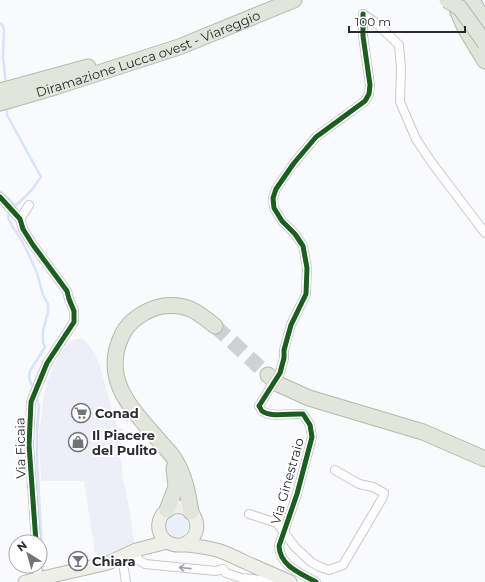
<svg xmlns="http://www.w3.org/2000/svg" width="485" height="582" viewBox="0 0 485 582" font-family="Montserrat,sans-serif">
	<rect width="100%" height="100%" fill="#f9fafb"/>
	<polygon fill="#eceff8" points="75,339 83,339 89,345 98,360 116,423 119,428 123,429 120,453 123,478 130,513 134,543 133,546 96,560 84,481 41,481 39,435 44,395 48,380 59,354 67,344"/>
	<circle fill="#ebeffa" cx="177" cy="526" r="11"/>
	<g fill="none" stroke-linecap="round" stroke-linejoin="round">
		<g stroke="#d9e2fe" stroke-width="2.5">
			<polyline points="0,23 3,26 4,31 3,58 6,85"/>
			<polyline points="7,106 7,115 41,177 30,192 9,212 8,218 12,226 21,239 28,253 37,273 43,295 48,304 48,312 43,331 43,342 45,347 30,371 29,378 34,390"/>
			<polyline points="0,191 15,205"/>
			<polyline points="36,397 39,406 37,429 37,458 43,572"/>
		</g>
		<polyline stroke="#cfd1d3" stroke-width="15" stroke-dasharray="15 8" stroke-linecap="butt" points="215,326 268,375"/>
		<g stroke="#c9cacd" stroke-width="10">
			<g id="street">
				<polyline points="363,14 375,22 399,45 401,68 400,102 416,139 432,163 485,233"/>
				<polyline points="0,197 20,219 23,229 33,245 67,291 69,299 74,311 74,322 47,363 31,402 29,445 36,542"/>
				<polyline points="20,219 29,205"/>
				<polyline points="280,373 284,358 284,350 291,325 306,294 307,268 303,246 295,234 282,221 274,208 273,198 276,189 294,163 316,137 365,101 369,94 370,85 363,36 363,14"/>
				<path d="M270,388L259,406C260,407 261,410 262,411C271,418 292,413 303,414L310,425L312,437L297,494L279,546C280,566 300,573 316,582"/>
				<polyline points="249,514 277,523 295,547 311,562 320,567 329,570 343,565 383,497 384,493 373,487 359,484 335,470"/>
				<polyline points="133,552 140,561 145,564 216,571 223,569"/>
				<polyline points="122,557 126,582"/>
				<polyline points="37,566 38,579"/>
				<polyline points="223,569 226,573 241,578 275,581 282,578"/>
			</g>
		</g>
		<g stroke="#b6baae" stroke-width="15">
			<g id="primary">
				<path d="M184,544C208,534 195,500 171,508C157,513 154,533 167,542C173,546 178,545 184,545C195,545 208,548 217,550C227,553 236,558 245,562C260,569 275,575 290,582"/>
				<polyline points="25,582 108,563 136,550 167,542"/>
			</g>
		</g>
		<g stroke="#b6baae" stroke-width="17">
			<g id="highway">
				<polyline points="472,0 485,23"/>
				<polyline points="458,12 465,28 485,61"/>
				<polyline points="0,91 88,67"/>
				<path id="s1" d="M0,103L55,87L179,47L294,0"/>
				<polyline points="268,375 278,384 309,398 423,432 485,459"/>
				<polyline points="167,510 176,487 174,468"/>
				<path d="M191,512C188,494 185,476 175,460C172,454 166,449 162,444C134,411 100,381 122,335C129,320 147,309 163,306C187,303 198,312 215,326"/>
			</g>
		</g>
		<use href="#street" stroke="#fefefe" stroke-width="8"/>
		<use href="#primary" stroke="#edefe8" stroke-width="13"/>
		<use href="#highway" stroke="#e2e5d9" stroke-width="15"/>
		<g stroke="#c9cacd" stroke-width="10" stroke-linecap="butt">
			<polyline id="street-bridge" points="270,388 280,373"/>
		</g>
		<g stroke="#b6baae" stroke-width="17" stroke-linecap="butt">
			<polyline id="highway-bridge" points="447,0 460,8 485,43"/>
		</g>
		<use href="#street-bridge" stroke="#fefefe" stroke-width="8"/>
		<use href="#highway-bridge" stroke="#e2e5d9" stroke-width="15"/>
		<g stroke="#fff" stroke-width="8">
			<g id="cycleway">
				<polyline points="0,197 20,219 23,229 33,245 67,291 69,299 74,311 74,322 47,363 31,402 29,445 36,542"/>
				<path d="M316,582C300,573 280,566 279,546L297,494L312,437L310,425L303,414C292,413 271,418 262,411C261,410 260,407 259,406L280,373L284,358V350L291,325L306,294L307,268L303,246L295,234L282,221L274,208L273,198L276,189L294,163L316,137L365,101L369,94L370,85L363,36V14"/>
			</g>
		</g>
		<use href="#cycleway" stroke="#1b5e20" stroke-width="5"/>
	</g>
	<defs><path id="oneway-shaft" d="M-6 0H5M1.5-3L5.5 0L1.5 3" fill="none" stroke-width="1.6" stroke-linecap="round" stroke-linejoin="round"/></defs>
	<use stroke="#9e9fa2" href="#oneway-shaft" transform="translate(185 568) rotate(-174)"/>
	<defs>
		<g id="supermarket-ring" transform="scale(1)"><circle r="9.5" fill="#fff" stroke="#727378" stroke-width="1.5"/><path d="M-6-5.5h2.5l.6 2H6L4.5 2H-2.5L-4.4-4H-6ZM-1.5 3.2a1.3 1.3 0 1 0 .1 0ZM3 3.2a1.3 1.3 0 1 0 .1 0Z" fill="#727378"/></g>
		<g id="shop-ring" transform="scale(1)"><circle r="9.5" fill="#fff" stroke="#727378" stroke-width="1.5"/><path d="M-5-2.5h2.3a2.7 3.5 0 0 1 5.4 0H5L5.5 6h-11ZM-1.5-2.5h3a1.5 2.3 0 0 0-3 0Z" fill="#727378"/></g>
		<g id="bar-ring" transform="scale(1)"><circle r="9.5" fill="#fff" stroke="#727378" stroke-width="1.5"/><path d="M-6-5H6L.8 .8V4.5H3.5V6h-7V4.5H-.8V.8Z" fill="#727378"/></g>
	</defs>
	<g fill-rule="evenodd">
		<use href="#supermarket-ring" x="81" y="413"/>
		<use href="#shop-ring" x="78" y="442"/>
		<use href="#bar-ring" x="78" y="561"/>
	</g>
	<g text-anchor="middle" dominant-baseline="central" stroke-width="4" stroke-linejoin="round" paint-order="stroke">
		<g font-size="13" fill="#292b31" stroke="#fff">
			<text stroke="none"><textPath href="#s1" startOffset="156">Diramazione Lucca ovest - Viareggio</textPath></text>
			<text transform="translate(20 448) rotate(-91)">Via Ficaia</text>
			<text transform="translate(287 481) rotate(-74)">Via Ginestraio</text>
		</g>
		<g font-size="13" font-weight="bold" fill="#292b31" stroke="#fff" text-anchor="start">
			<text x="95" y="413">Conad</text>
			<text x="92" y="435">Il Piacere<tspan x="92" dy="15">del Pulito</tspan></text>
			<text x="92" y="561">Chiara</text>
		</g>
	</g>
	<g transform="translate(28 554) rotate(323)"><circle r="19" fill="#ffffff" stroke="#a9aaad"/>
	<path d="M0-3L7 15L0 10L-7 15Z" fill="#727378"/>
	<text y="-6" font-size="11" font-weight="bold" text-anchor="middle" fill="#292b31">N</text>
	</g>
	<path d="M349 26v6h116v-6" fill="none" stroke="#292b31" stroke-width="2"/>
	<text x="355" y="26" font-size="12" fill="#292b31" stroke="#ffffff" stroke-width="3" paint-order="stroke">100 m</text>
</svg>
